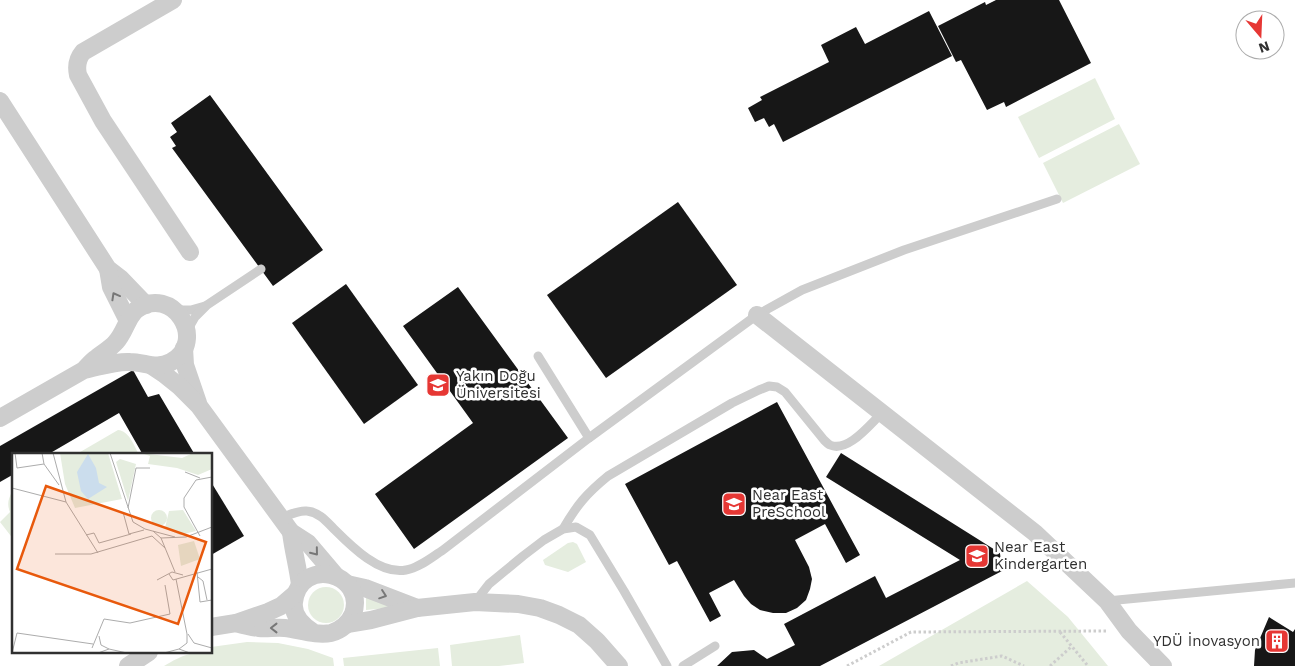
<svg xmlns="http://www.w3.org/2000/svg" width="1295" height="666" viewBox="0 0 1295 666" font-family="'Work Sans',sans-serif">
	<rect width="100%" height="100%" fill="#fff"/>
	<g fill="#e5eddf">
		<polygon points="1095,78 1115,119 1039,158 1018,117"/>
		<polygon points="1119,124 1140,164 1063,203 1043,163"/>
		<path d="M118,430C129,431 134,445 139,455H75Z"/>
		<path d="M12,492H14V540L0,522L10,512C7,505 8,499 12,492Z"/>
		<polygon points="573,542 577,544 586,562 568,572 545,565 543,560 568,543"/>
		<polygon points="1027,581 1068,617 1108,666 879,666"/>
		<circle cx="326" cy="605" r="18"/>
		<polygon points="366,596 398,607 366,610"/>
		<polygon points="520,635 524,663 499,666 452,666 450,645"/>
		<path d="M247,642L278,643L308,649L333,658L334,666H164C183,655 189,652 211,652V647Z"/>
		<polygon points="438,648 440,666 344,666 343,658"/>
	</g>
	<g fill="#171717">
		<polygon points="996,0 1059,0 1091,63 1006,107 1004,102 987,110 961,60 956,62 938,26 985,2 986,5"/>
		<polygon points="929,11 952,56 783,142 774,124 769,127 764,118 755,122 748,108 762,100 760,97 829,62 821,45 856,27 865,44"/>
		<polygon points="210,95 323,250 273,286 172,148 176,146 170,137 177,132 171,123"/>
		<polygon points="678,202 737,285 606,378 547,295"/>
		<polygon points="346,284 418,385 364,424 292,323"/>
		<polygon points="458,287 568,438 414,549 375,494 473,423 403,326"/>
		<polygon points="133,370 148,397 159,394 195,455 143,455 119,413 47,455 14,455 14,474 0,482 0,446"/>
		<polygon points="777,402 860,555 846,563 825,524 795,540 809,567 812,579 810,589 806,600 797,608 786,613 773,613 760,610 751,604 744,596 734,580 709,593 721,616 710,622 677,561 669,565 625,484"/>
		<polygon points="841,453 1000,553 1002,571 820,666 717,666 732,652 754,650 767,659 795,645 784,624 875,576 886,598 960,560 826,477"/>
		<polygon points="211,482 244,536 211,555"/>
		<polygon points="1269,617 1293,632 1295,629 1295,666 1254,666 1255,650"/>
	</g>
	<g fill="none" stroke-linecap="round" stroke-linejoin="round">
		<g stroke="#cdcdcd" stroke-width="3" stroke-dasharray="2.5 2.5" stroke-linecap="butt">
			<polyline points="1060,632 1088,666"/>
			<polyline points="847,666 911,632 1106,631"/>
			<polyline points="951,666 958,663 1002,656 1024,666"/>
			<polyline points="1050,666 1071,647"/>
		</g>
		<g stroke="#cdcdcd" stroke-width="9">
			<polyline points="176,310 191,310 205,306"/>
			<polyline points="189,331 191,324 195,317 207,305 261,269"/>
			<polyline points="538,356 589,438"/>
			<path d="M281,518C289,515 298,510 307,511C319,512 327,522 335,530C352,547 380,575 406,570C419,568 432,557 443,550L589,438L757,315L802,290L904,250L1057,199"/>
			<path d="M563,529C577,505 586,494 608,476L732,403L759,390L769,386L777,387L785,392L824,440C826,442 828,444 830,445C848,453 870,424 882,413"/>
			<polyline points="1107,601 1295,583"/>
			<polyline points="475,602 489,584 523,556 544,540 563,529 576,527 590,535 624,591 667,666"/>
			<polyline points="683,666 715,646"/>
		</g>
		<g stroke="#cdcdcd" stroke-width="18">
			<path d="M173,0L83,52C77,59 76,66 78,75L103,121L190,252"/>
			<polyline points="0,101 108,269 121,279 146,305"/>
			<polyline points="108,269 111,287 128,321"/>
			<polyline points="757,315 1035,533 1107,601 1129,631 1163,666"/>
			<polyline points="184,348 185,365 198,403"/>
			<polyline points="152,366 164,374 179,386 199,406 291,532 308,543 336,576"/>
			<path d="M0,418L84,370C88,366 91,362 95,359C102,353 110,349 116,342C125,332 127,318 136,310C172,283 209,341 171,362C156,370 145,362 130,362C115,361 99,367 84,370"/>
			<path d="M291,532C293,550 298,567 300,585"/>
			<polyline points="347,584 365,588 417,608"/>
			<path d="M236,623C243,625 251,627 259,628C267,629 276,627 285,628C300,630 317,636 331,633C341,630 349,623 353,614C367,573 300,555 294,602C292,616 302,625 313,632"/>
			<polyline points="347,624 371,620 417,608 475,602 518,604 540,608 559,615 579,625 597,641 619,666"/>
			<polyline points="211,627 236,623 268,612 281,606 295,594"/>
			<polyline points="128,666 149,652"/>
		</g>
	</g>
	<defs><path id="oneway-chevron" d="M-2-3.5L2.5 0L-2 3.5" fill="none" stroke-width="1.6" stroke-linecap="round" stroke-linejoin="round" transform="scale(1.25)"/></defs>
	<g stroke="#777">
		<use href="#oneway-chevron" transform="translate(115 296) rotate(-119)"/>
		<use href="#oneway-chevron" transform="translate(315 552) rotate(51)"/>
		<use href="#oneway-chevron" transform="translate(383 595) rotate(19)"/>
		<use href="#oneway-chevron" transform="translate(274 628) rotate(-180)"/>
	</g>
	<defs>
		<g id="university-square" transform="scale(1.25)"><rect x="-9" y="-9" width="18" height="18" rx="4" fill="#e63734" stroke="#fff"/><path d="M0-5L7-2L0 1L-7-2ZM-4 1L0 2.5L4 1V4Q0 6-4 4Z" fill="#fff"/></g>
		<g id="school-square" transform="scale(1.25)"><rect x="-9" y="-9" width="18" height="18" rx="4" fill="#e63734" stroke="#fff"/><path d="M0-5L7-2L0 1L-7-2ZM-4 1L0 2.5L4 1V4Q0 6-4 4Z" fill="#fff"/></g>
		<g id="building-square" transform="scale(1.25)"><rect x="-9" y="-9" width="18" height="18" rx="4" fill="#e63734" stroke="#fff"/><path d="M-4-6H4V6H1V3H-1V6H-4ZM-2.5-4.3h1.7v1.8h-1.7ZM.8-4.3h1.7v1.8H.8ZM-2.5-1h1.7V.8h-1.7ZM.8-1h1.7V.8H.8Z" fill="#fff"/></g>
	</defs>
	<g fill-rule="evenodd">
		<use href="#university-square" x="438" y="385"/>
		<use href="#school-square" x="734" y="504"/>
		<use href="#school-square" x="977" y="556"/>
		<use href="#building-square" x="1277" y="641"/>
	</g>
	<g text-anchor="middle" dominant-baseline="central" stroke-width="5" stroke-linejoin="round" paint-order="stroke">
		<g font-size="15" fill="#303030" stroke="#fff" text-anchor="start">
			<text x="456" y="376">Yakın Doğu<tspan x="456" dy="17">Üniversitesi</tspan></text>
			<text x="752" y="495">Near East<tspan x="752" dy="17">PreSchool</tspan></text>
			<text x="994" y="547">Near East<tspan x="994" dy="17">Kindergarten</tspan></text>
			<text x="1260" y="641" text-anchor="end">YDÜ İnovasyon</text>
		</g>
	</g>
	<g transform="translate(12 453)">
		<rect width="200" height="200" fill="#fff"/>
		<path d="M96,0L110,46L63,55L53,31L48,0ZM129,0L170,5L181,0H200V16L186,22L165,15L136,11L138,3ZM108,6L124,11L116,48L104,9ZM139 65a8 8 0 1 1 16 0a8 8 0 1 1-16 0ZM171,57L184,78L168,82L153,75L157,58ZM182,88L188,106L169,113L166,92Z" fill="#e5eddf"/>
		<path d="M76,1L84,15L87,30L95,34L76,46L69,38L65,19Z" fill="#cbdded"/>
		<path fill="none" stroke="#acacac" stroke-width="1" d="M3,0L5,15L32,11M30,0L32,11L47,32M41,0L54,49L86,100M98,0L121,69L133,76L163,84M173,19L188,25M0,35L54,49M116,55L124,15H138M111,59L117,81L132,77M141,78L149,85L163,119M74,82L82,80L87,90L119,81M188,83L172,54V45L184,27L200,24M149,85L174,84L200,74M43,101H79L140,83L153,95M185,119L188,149L200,147M157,121L161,127L200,116M186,124L191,128L195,147M164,126L175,181V190L167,196M145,127L160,119L171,122M176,181L182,190L200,195M87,183L89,192L97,196M80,195L92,166L118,170L158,161L153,132M0,200L5,180L81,191M86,200L97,196L115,200M152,200L167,196L178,200"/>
		<path fill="#e8590c" fill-opacity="0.15" stroke="#e8590c" stroke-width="2.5" d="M34,33L194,89L166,171L5,116Z"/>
		<rect width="200" height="200" fill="none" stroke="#303030" stroke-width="2.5"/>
	</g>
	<g transform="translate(1260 35) rotate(161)"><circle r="24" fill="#ffffff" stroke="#acacac"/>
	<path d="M0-4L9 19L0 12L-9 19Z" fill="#e63734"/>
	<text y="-8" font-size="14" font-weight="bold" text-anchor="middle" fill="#303030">N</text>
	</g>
</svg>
